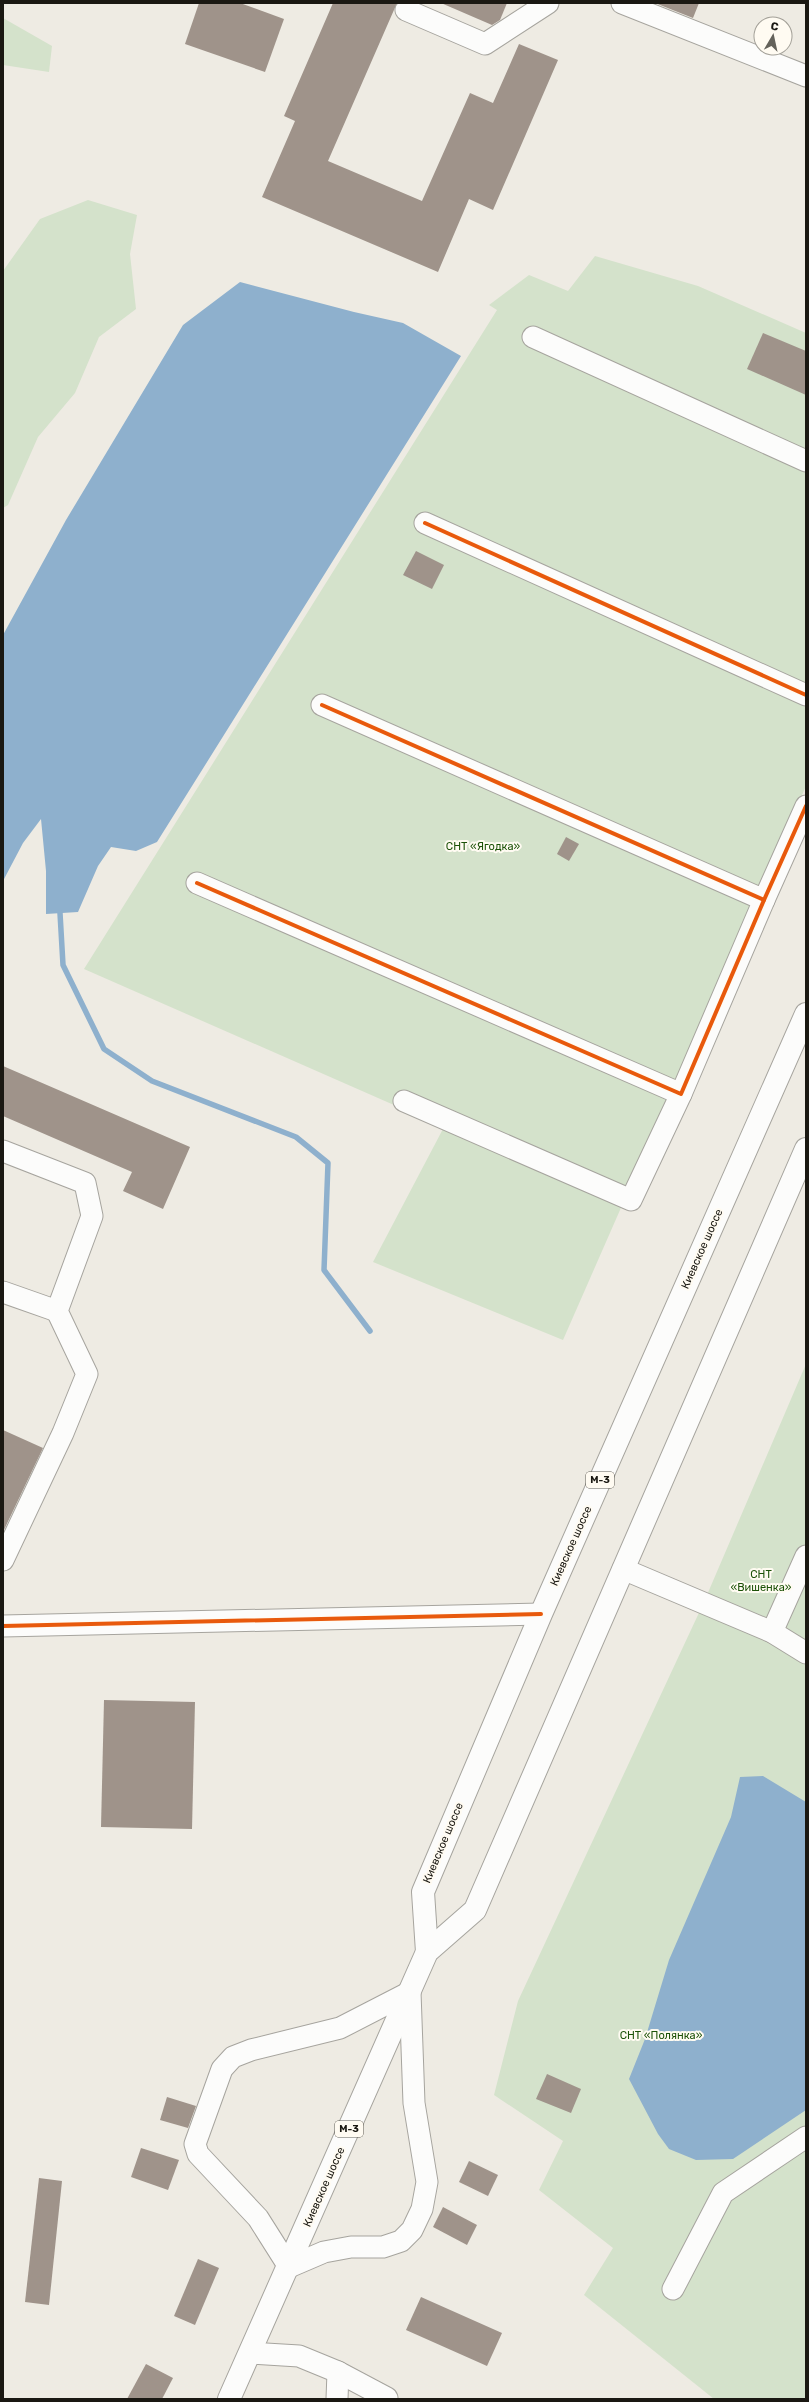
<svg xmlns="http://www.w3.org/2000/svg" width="809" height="2402" viewBox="0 0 809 2402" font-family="Rubik,sans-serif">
	<rect width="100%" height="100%" fill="#eeebe3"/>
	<g fill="#d4e2cb">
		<polygon points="3,18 52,46 49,72 3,65"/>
		<polygon points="88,200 137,215 130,254 136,309 99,337 75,393 38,437 8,505 3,508 3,271 40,219"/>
		<polygon points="595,256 698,286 806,333 806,786 563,1340 373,1262 444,1127 84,969 497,310 489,305 529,275 568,291"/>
		<polygon points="806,1364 806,2399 714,2399 584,2295 613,2248 539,2190 563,2141 494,2095 518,2001 704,1602"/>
	</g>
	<g fill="#8eb0cd">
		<polygon points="240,282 354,312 403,323 461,356 157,842 136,851 111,847 98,866 78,912 46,914 46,871 41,819 23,843 3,881 3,635 66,520 183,325"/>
		<polygon points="763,1776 806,1802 806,2110 733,2159 696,2160 669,2149 658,2134 629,2079 645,2039 669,1960 731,1817 740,1777"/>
	</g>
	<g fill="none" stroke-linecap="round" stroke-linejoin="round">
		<polyline stroke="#8eb0cd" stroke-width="5.5" points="60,913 63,965 104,1049 152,1081 296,1137 328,1163 324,1270 370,1331"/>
	</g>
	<g fill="#9f938a">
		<polygon points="199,3 240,3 284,19 265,72 185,44"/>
		<polygon points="333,3 397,3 328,161 422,201 470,93 493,103 519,44 558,60 493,210 469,199 438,272 262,197 295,121 284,116"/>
		<polygon points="441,3 507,3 500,20 492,25"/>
		<polygon points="655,3 699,3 693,18"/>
		<polygon points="763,333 806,351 806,395 747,369"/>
		<polygon points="416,551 444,565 432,589 403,575"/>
		<polygon points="566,837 579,844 569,861 557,854"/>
		<polygon points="3,1066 190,1147 163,1209 123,1191 132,1172 3,1116"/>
		<polygon points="3,1430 43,1448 3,1532"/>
		<polygon points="104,1700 195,1702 192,1829 101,1827"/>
		<polygon points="547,2074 581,2089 571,2113 536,2099"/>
		<polygon points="167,2097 196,2106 188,2128 160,2120"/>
		<polygon points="141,2148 179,2160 168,2190 131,2177"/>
		<polygon points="469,2161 498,2175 488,2196 459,2182"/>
		<polygon points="39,2178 62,2181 49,2305 25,2302"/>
		<polygon points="443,2207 477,2225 467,2245 433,2227"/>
		<polygon points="198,2259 219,2268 195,2325 174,2316"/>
		<polygon points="421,2297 502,2333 487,2366 406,2330"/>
		<polygon points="146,2364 173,2378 162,2399 127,2399"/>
	</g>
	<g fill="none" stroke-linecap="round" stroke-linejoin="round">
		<g stroke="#a6a49e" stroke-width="23">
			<g id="minor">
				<polyline points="622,3 806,76"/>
				<polyline points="406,10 485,44 548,3"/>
				<polyline points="533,337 806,461"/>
				<polyline points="425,523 806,695"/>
				<polyline points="322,705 764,900 806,806"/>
				<polyline points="197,883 681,1094 764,900"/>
				<polyline points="404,1101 631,1200 681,1094"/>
				<polyline points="3,1151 85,1183 92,1216 57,1311 87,1374 63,1433 3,1560"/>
				<polyline points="3,1292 57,1311"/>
				<polyline points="623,1569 772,1632 806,1653"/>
				<polyline points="3,1626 541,1614"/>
				<polyline points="772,1632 806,1556"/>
				<polygon points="410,1992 414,2103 427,2182 422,2209 412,2230 401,2241 383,2247 351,2247 324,2252 289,2267 258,2218 198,2154 195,2144 222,2069 233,2057 251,2050 340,2028"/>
				<polyline points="673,2289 723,2193 806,2137"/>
				<polyline points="251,2353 299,2356 338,2372 337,2399"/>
				<polyline points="338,2372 387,2398"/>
			</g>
		</g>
		<g stroke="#a6a49e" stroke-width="24">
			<g id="highway">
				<polyline points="427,1952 423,1892 541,1614 806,1014"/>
				<polyline points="229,2399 427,1952 475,1910 806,1149"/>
			</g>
		</g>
		<use href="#minor" stroke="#fcfcfb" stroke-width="21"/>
		<use href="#highway" stroke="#fcfcfb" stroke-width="22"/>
		<g stroke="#fffbf2" stroke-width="6">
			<g id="cycleway">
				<polyline points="425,523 806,695"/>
				<polyline points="322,705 764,900 806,806"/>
				<polyline points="197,883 681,1094 764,900"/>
				<polyline points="3,1626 541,1614"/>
			</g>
		</g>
		<use href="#cycleway" stroke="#e8590c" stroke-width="4"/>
	</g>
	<g text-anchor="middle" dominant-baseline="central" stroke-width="4" stroke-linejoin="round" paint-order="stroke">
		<g fill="#fffbf2" stroke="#5f5c55" stroke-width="1">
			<rect x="586" y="1472" width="28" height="16" rx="3"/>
			<rect x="335" y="2121" width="28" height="16" rx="3"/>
		</g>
		<g font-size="10" font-weight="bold" fill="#1a1812">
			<text x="600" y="1480">М-3</text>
			<text x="349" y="2129">М-3</text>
		</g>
		<g font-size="11" fill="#1c5208" stroke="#fffbf2">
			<text x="483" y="846">СНТ «Ягодка»</text>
			<text x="761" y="1574">СНТ<tspan x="761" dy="13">«Вишенка»</tspan></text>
			<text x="661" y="2035">СНТ «Полянка»</text>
		</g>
		<g font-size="11" fill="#1a1812" stroke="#fffbf2">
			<text transform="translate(702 1249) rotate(-66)">Киевское шоссе</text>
			<text transform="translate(571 1546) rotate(-66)">Киевское шоссе</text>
			<text transform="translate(443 1843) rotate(-67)">Киевское шоссе</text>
			<text transform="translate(324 2187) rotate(-66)">Киевское шоссе</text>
		</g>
	</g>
	<rect width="809" height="2402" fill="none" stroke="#1a1812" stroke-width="8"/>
	<g transform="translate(773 36) rotate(9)"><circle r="19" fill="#fffbf2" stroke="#a3a098"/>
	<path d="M0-3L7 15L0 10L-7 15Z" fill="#64625b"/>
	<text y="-6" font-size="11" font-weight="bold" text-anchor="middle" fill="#1a1812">С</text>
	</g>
</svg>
